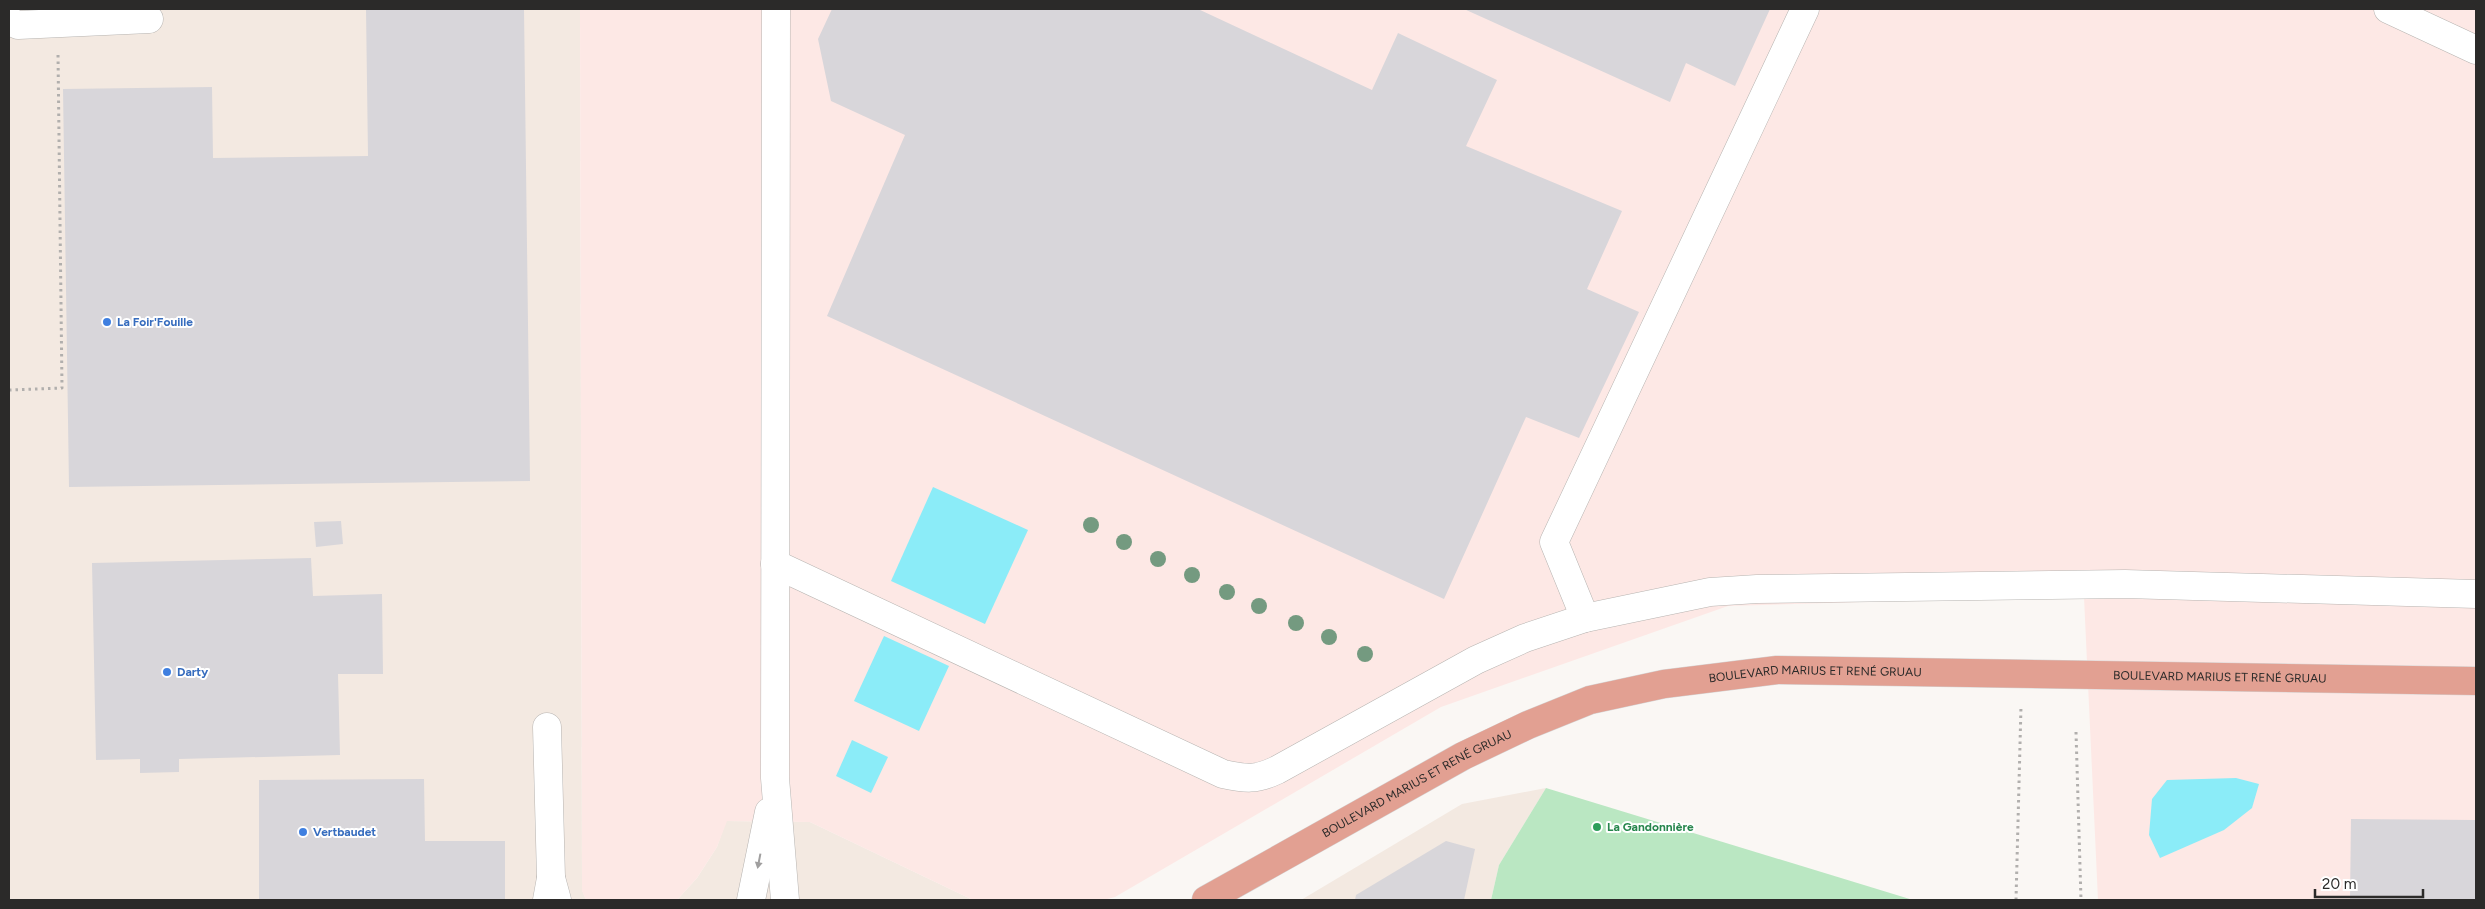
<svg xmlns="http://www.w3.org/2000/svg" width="2485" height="909" viewBox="0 0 2485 909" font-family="Figtree,sans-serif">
	<rect width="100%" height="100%" fill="#faf7f4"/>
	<g fill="#f3e9e1">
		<polygon points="9,9 580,9 582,890 586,900 9,900"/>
		<polygon points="1546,788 1499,865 1491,900 1301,900 1462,804"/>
		<polygon points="726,821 810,822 973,900 677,900 697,878 717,847"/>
	</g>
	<polygon fill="#fde8e5" points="580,9 2476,9 2476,900 2098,900 2084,597 2059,596 1728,606 1441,707 1115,897 1103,900 973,900 810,822 727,821 717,847 697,878 677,900 586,900 582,891"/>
	<polygon fill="#bae7c2" points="1546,788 1913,900 1491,900 1499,865"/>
	<g fill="#8becf8">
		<polygon points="933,487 1028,530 985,624 891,581"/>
		<polygon points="884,636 949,666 919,731 854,701"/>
		<polygon points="852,740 888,757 871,793 836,776"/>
		<polygon points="2236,778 2259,784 2252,808 2224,830 2160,858 2149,835 2152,799 2167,780"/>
	</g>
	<g fill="#d8d6da">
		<polygon points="366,9 524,9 530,481 69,487 63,89 212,87 213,158 368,156"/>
		<polygon points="832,9 1198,9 1372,90 1398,33 1497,80 1466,146 1622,211 1587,289 1639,312 1579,438 1526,417 1444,599 827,316 905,135 831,101 818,39"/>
		<polygon points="1464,9 1770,9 1735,86 1686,63 1670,102"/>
		<polygon points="341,521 343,544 316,547 314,522"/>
		<polygon points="311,558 313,596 382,594 383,674 338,674 340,755 179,759 179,772 140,773 140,759 96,760 92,563"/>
		<polygon points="424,779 425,841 505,841 505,900 259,900 259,780"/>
		<polygon points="2351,819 2476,820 2476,900 2350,900"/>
		<polygon points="1446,841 1475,849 1464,900 1355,900 1356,895"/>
	</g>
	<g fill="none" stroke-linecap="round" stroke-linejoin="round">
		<g stroke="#b7b4b1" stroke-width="29">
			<g id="minor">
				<polyline points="776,9 775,778 785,900"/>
				<polyline points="2388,9 2476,50"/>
				<polyline points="9,21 18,25 149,19"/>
				<path d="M775,564L1223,774C1246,779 1256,780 1277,770L1476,660L1525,638L1585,618L1554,542L1805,9"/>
				<polyline points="1585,618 1710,592 1757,589 2125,584 2476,594"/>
				<polyline points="547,727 551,878"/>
				<polyline points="547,900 551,878 557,900"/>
				<polyline points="751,900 769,812"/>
			</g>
		</g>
		<g stroke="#d5d4d4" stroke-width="29">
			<g id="major">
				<path id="s1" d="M1206,900L1463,756L1528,725L1590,700L1664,684L1777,670L2476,681"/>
			</g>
		</g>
		<g stroke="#b1afad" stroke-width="3" stroke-dasharray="2.5 4" stroke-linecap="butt">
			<polyline points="9,390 62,388 58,54"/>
			<polyline points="2076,732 2081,900"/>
			<polyline points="2016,900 2021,706"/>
		</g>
		<use href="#minor" stroke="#fff" stroke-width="28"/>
		<use href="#major" stroke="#e2a092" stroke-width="28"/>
	</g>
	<g fill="#749a80">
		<circle cx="1091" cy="525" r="8"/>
		<circle cx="1124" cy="542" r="8"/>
		<circle cx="1158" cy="559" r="8"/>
		<circle cx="1192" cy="575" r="8"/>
		<circle cx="1227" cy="592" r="8"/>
		<circle cx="1259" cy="606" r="8"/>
		<circle cx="1296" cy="623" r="8"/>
		<circle cx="1329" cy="637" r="8"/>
		<circle cx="1365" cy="654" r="8"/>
	</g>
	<defs><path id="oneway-solid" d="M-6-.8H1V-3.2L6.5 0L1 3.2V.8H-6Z" transform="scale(1.25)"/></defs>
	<use fill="#a09f9f" href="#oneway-solid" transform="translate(759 861) rotate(101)"/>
	<g fill="#3f7fe0" stroke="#fff" stroke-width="2">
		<circle cx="107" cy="322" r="5"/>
		<circle cx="167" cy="672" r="5"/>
		<circle cx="303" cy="832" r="5"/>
	</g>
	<circle fill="#2e9e5b" stroke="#fff" stroke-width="2" cx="1597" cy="827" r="5"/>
	<g text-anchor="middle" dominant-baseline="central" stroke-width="4" stroke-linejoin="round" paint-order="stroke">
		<g font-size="12" font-weight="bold" fill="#366cbe" stroke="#fff" text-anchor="start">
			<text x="117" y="322">La Foir'Fouille</text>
			<text x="177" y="672">Darty</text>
			<text x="313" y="832">Vertbaudet</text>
		</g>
		<g font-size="12" fill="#2b2a29" stroke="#fff">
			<text stroke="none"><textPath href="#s1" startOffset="661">BOULEVARD MARIUS ET RENÉ GRUAU</textPath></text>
			<text stroke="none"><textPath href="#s1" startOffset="1066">BOULEVARD MARIUS ET RENÉ GRUAU</textPath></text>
			<text stroke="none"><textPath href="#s1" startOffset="241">BOULEVARD MARIUS ET RENÉ GRUAU</textPath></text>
		</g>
		<g font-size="12" font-weight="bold" fill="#27864d" stroke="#fff" text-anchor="start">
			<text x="1607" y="827">La Gandonnière</text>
		</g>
	</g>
	<rect width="2485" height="909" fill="none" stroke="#2b2a29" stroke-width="20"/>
	<path d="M2315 889v8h108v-8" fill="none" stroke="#2b2a29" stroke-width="2.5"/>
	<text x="2322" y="889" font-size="15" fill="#2b2a29" stroke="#ffffff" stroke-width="4" paint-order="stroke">20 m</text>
</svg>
